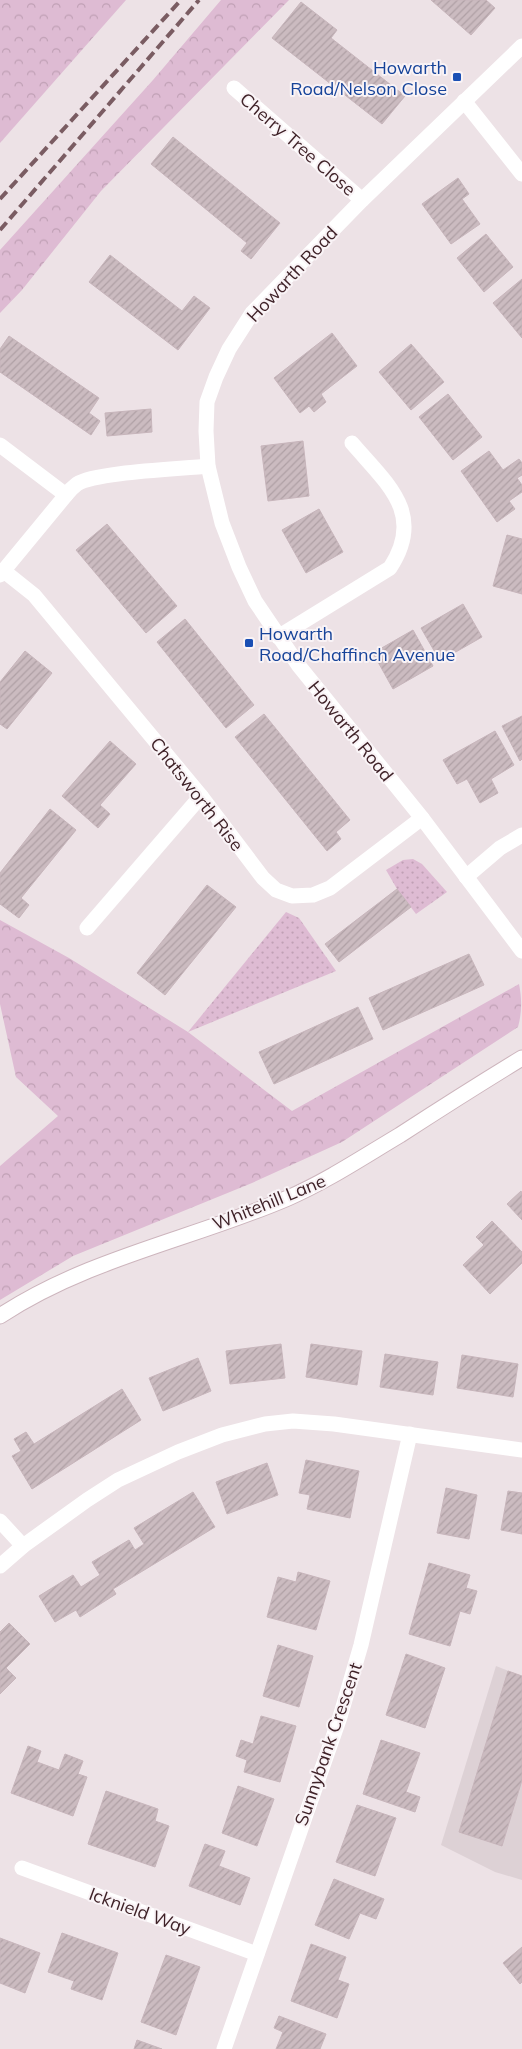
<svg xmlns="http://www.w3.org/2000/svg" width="522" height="2049" viewBox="0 0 522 2049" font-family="Mulish,sans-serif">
	<defs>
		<pattern id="grass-dots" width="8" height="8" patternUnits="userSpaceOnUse" patternTransform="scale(1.25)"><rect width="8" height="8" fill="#debbd3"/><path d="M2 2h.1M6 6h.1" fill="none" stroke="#c0a0b5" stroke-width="1.8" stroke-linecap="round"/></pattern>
		<pattern id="forest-crowns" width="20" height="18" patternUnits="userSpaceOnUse" patternTransform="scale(1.25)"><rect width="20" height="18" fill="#debbd3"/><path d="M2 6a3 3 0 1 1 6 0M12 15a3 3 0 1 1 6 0" fill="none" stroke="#c0a0b5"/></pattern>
		<pattern id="building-hatch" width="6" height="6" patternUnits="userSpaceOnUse" patternTransform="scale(1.25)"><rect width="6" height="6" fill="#cbbbc0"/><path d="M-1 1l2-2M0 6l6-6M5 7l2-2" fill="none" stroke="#afa0a5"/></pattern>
	</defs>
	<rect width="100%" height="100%" fill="#ede2e6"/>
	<polygon fill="#ddd1d5" points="496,1666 522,1676 522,1880 495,1872 441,1845"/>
	<g fill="url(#grass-dots)">
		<polygon points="413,859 422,864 447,892 416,914 397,889 386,870 403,860"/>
		<polygon points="286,912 299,918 336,971 188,1032"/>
	</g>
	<g fill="url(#forest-crowns)">
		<polygon points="0,0 126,0 0,143"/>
		<polygon points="221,0 289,0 101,191 22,290 0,313 0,250 153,80"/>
		<path d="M0,920L69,958L188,1032L292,1111L519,984C522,998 522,1013 518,1027L342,1142L252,1183L73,1256L0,1300V1166L58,1116L16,1077L0,1004Z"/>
	</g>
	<g fill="url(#building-hatch)" stroke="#c7b5bb">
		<polygon points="431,0 486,0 495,8 471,35"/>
		<polygon points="301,2 337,30 331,38 405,96 382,124 272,38"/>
		<polygon points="173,137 280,223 251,259 241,251 247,243 151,164"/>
		<polygon points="458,178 469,194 462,199 480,224 451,244 422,204"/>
		<polygon points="486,234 513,267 484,292 457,258"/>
		<polygon points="110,255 182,311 194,296 210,308 178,350 89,282"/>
		<polygon points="522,279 522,338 493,303"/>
		<polygon points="332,333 357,366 321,394 326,402 314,412 309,406 300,413 274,378"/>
		<polygon points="9,336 99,398 89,413 100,421 91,435 0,372 0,349"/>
		<polygon points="411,344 444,382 411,410 379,372"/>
		<polygon points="448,394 482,437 453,460 419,417"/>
		<polygon points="151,409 152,432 107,436 105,413"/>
		<polygon points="303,441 309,496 268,501 261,446"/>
		<polygon points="489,451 503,470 519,459 522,463 522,475 517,478 522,485 522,492 509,501 515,509 497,522 461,471"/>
		<polygon points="319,509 343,552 306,573 282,530"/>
		<polygon points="107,524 177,606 146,633 76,550"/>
		<polygon points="507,535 522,539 522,594 493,586"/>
		<polygon points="463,604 482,637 440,661 421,628"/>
		<polygon points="185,619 254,705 226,728 157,642"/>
		<polygon points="413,630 433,666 393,689 373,653"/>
		<polygon points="25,651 52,673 7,729 0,724 0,682"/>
		<polygon points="264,714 350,820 336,832 341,839 327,851 235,737"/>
		<polygon points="522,716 522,759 520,761 502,726"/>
		<polygon points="495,731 514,765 491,779 498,793 480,803 467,779 457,784 443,760"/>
		<polygon points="110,741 136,764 100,805 110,814 98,828 62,796"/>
		<polygon points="50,809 76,830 21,898 29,905 19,918 0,904 0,873"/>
		<polygon points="207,885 236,907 165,995 137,973"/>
		<polygon points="397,889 411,907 339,962 325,944"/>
		<polygon points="469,954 484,985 383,1030 369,998"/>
		<polygon points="358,1007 373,1039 274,1084 259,1052"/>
		<polygon points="521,1191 522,1193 522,1220 507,1204"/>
		<polygon points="492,1221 522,1252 522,1263 490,1294 463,1265 484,1245 476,1237"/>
		<polygon points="281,1344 285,1378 230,1384 226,1351"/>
		<polygon points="311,1344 362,1351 357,1385 306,1377"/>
		<polygon points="385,1354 438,1362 433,1395 380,1387"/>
		<polygon points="462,1355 518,1364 513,1397 457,1388"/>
		<polygon points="198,1358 211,1391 163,1411 149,1378"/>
		<polygon points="122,1389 141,1420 32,1489 12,1456 21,1451 14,1439 26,1432 34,1444"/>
		<polygon points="306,1460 359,1471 350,1518 307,1509 310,1495 299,1493"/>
		<polygon points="267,1463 278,1495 227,1514 216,1482"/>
		<polygon points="446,1488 477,1495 469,1539 437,1533"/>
		<polygon points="508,1491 522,1493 522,1534 501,1530"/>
		<polygon points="193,1492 215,1527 113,1589 116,1594 80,1617 76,1610 55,1622 39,1596 73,1575 81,1587 100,1575 92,1562 129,1540 135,1550 144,1544 134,1528"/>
		<polygon points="429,1563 470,1575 466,1588 477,1591 470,1614 460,1611 450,1646 409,1634"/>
		<polygon points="298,1572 330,1581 316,1630 267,1617 278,1577 296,1582"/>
		<polygon points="9,1623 30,1644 6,1668 16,1678 0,1694 0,1632"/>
		<polygon points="278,1645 313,1656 299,1707 263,1696"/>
		<polygon points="406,1654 445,1668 425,1728 386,1715"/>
		<polygon points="508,1671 522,1676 522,1780 502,1846 459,1832"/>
		<polygon points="261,1716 296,1726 280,1782 244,1772 247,1760 236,1756 241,1740 253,1744"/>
		<polygon points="381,1740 420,1753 406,1792 420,1797 415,1812 363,1794"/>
		<polygon points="28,1746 41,1751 37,1762 59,1770 65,1754 83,1761 78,1774 87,1777 73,1816 11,1793"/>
		<polygon points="238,1786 274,1799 257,1846 222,1833"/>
		<polygon points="106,1791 158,1809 155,1821 169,1826 155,1867 88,1844"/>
		<polygon points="357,1805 396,1818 375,1876 336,1862"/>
		<polygon points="205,1844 225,1851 219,1866 250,1878 240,1905 189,1886"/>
		<polygon points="334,1879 384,1899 376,1919 360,1913 349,1939 315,1925"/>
		<polygon points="62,1933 118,1953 102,2000 71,1989 74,1981 48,1972"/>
		<polygon points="0,1938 40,1953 25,1993 0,1983"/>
		<polygon points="311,1944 346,1957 338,1980 349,1984 337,2018 291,2001"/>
		<polygon points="522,1947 522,1982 520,1984 503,1963"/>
		<polygon points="166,1955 200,1967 176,2035 141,2022"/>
		<polygon points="279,2016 326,2034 320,2049 276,2049 283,2032 274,2028"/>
		<polygon points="137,2040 162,2049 134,2049"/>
	</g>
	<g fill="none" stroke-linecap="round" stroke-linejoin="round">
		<g stroke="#cdb5bd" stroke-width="17">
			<path id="secondary" d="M0,1316C88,1258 193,1239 288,1198C327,1181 363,1157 400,1135C440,1109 481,1083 522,1058"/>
		</g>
		<g stroke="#fff" stroke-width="15">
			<polyline points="522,46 362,200 252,313 229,349 216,377 207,402 206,431 208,466 222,523 239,567 255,601 299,666 422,818 522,951"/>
			<polyline points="234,88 362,200"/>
			<polyline points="464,101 522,174"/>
			<polyline points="0,445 66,495"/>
			<polyline points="4,571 34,595 201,796 263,878 276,890 292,896 313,895 330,888 422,818"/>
			<path d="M0,575L66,495C69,491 73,487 77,484C95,472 182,469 208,466"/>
			<path d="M278,637L390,568C426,513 386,483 352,443"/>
			<polyline points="466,877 500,848 522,835"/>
			<polyline points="87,928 201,796"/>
			<polyline points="0,1521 23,1546"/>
			<polyline points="0,1566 23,1546 87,1500 118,1480 178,1452 222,1435 265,1424 293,1421 334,1424 522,1450"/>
			<polyline points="22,1868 257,1954"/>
			<polyline points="224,2049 340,1717 361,1645 410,1434"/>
		</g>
		<use href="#secondary" stroke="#fff" stroke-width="15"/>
		<g stroke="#7a5c62" stroke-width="4" stroke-dasharray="10 5" stroke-linecap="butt">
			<polyline points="0,199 181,0"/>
			<polyline points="0,230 199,0"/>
		</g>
	</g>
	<g fill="#1a4fb4" stroke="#f9f3f6" stroke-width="2">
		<rect x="452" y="72" width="10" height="10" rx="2.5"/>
		<rect x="244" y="638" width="10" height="10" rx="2.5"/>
	</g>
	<g text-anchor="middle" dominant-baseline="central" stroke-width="4" stroke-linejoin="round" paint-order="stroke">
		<g font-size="18" fill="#164399" stroke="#f9f3f6" text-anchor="end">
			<text x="447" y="67">Howarth<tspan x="447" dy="21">Road/Nelson Close</tspan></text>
			<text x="259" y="633" text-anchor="start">Howarth<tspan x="259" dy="21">Road/Chaffinch Avenue</tspan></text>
		</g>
		<g font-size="18" fill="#3f2228" stroke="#f9f3f6">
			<text transform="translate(298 144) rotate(41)">Cherry Tree Close</text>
			<text transform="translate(292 274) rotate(-47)">Howarth Road</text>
			<text transform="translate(351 731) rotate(51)">Howarth Road</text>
			<text transform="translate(197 794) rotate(52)">Chatsworth Rise</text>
			<text transform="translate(269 1202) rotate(-22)">Whitehill Lane</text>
			<text transform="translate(328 1744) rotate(-71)">Sunnybank Crescent</text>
			<text transform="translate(140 1911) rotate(20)">Icknield Way</text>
		</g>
	</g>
</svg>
